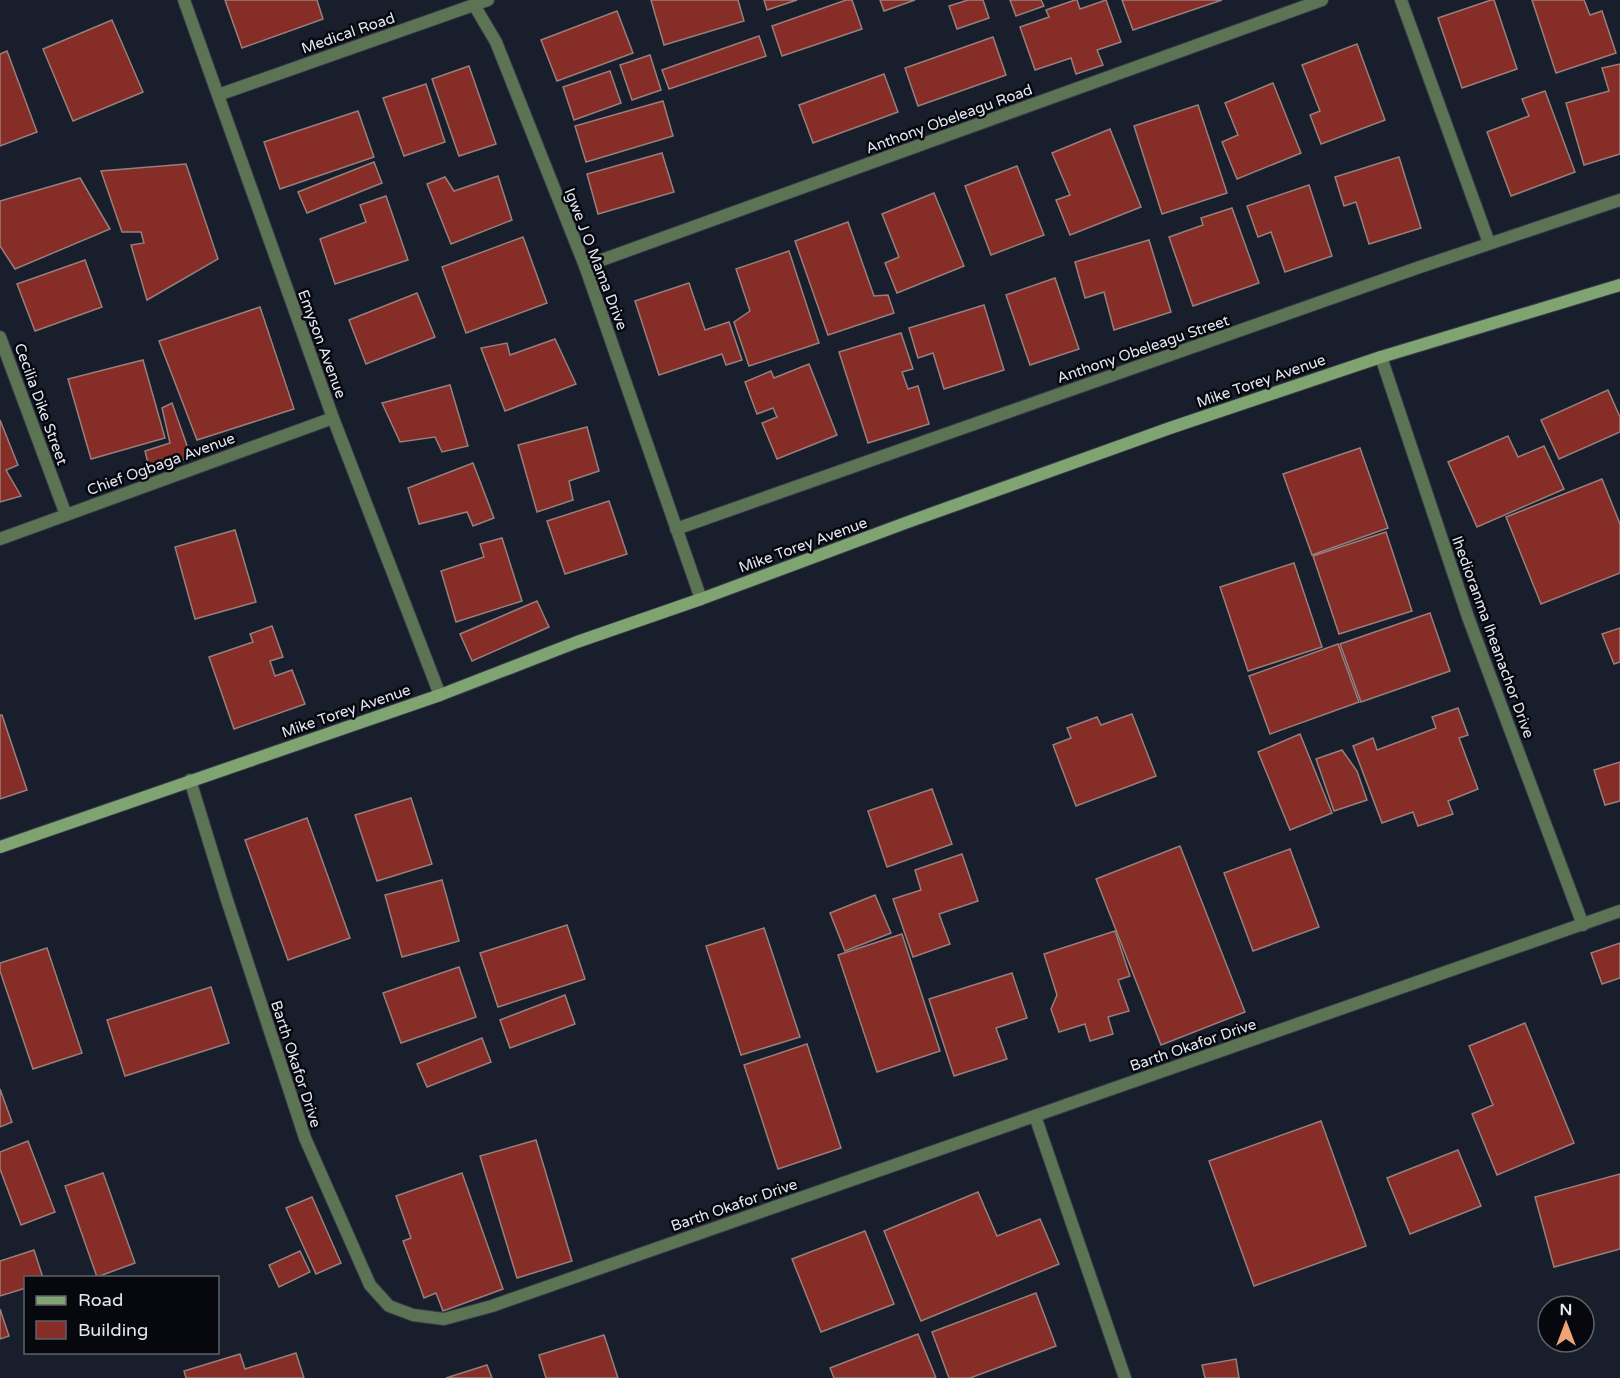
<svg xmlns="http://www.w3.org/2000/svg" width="1620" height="1378" viewBox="0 0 1620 1378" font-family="'Varela Round',sans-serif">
	<rect width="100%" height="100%" fill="#191e2d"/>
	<g fill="#852d26" stroke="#977f7c" stroke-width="1.5">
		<polygon points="225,0 317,0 323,19 242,48"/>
		<polygon points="651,0 738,0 744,21 664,45"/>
		<polygon points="764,0 797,0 767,10"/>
		<polygon points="846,0 852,0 862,29 782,56 772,26"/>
		<polygon points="880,0 915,0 884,11"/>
		<polygon points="968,0 983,0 989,18 957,29 949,6"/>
		<polygon points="1010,0 1041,0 1044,6 1016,16"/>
		<polygon points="1075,0 1077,0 1080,9 1106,0 1121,42 1097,50 1103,65 1076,74 1071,58 1035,70 1020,27 1049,17 1046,10"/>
		<polygon points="1122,0 1222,0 1133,30"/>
		<polygon points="1491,0 1494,0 1517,69 1462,88 1438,18"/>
		<polygon points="1532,0 1584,0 1590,15 1602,11 1616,53 1556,73"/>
		<polygon points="617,11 633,53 557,81 541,40"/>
		<polygon points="112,20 143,92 73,121 43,49"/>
		<polygon points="759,36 766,56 669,89 662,70"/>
		<polygon points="993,37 1006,75 918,106 905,68"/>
		<polygon points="1357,44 1385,120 1321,144 1310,115 1320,111 1302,65"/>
		<polygon points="7,51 37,132 0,146 0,54"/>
		<polygon points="650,55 661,90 632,100 620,65"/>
		<polygon points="1620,64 1620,154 1584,165 1566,103 1609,91 1602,68"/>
		<polygon points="469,66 496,144 459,156 432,79"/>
		<polygon points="610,71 621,103 574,120 563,87"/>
		<polygon points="884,74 898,112 813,143 799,105"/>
		<polygon points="1273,83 1301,153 1237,179 1222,142 1238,135 1225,103"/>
		<polygon points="426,84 445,142 404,156 383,98"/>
		<polygon points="1545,91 1575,172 1511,196 1487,132 1529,116 1522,99"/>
		<polygon points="663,101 673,136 586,162 575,126"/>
		<polygon points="1198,105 1227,193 1162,214 1134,126"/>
		<polygon points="358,111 374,157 280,189 264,142"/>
		<polygon points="1110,129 1141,207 1070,235 1056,200 1070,195 1052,153"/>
		<polygon points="662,153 674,192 598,214 587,174"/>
		<polygon points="1399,157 1421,228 1369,244 1356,202 1344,206 1335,177"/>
		<polygon points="374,162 382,183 307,213 298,192"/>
		<polygon points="186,164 218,259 147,300 131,245 144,243 141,232 122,232 101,171"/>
		<polygon points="1017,166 1044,235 991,255 965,186"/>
		<polygon points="498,176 512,220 451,244 427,184 445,177 454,191"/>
		<polygon points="80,178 110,229 15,269 0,246 0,201"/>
		<polygon points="1309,185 1332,256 1285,272 1271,232 1258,237 1247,206"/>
		<polygon points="934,193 964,266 897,293 885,263 899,257 882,214"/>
		<polygon points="386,196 408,260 335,284 320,239 366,222 360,205"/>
		<polygon points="1232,208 1259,283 1193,306 1169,237 1203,225 1201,218"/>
		<polygon points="848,222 874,296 888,295 894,313 828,335 795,241"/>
		<polygon points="523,237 547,303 466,333 442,267"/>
		<polygon points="1149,240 1171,312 1114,330 1104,292 1085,298 1075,262"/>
		<polygon points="789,251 819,343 749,366 734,322 750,311 736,269"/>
		<polygon points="85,260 102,307 35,331 17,284"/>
		<polygon points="1055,278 1079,349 1030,365 1006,295"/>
		<polygon points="689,283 705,330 729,322 742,360 726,365 722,354 659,375 635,301"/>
		<polygon points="417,293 435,337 366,364 349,320"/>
		<polygon points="984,305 1004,370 944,389 933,353 918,358 909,328"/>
		<polygon points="260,307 294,409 197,440 159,341"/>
		<polygon points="901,333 913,369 902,372 908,389 918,386 929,424 868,443 839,352"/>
		<polygon points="555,339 576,384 505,411 481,348 507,343 510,355"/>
		<polygon points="143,360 165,438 91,459 68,379"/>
		<polygon points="809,364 837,435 777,459 762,423 777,417 773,408 757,414 745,382 771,371 774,378"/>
		<polygon points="450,385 468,446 442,452 435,437 400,442 382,403"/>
		<polygon points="1608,390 1620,417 1620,432 1559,459 1541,420"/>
		<polygon points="172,403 191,457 150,471 145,451 170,443 162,408"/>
		<polygon points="0,420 18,465 6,470 21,496 0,502"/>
		<polygon points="587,427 599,471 569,481 573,500 537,512 518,445"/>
		<polygon points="1508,436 1518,457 1544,446 1564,489 1477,527 1448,462"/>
		<polygon points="1360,448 1388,528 1312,555 1283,474"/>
		<polygon points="473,463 494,518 473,526 467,512 419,524 408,488"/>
		<polygon points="1602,479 1620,524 1620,573 1541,604 1506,517"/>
		<polygon points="609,501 627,554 565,574 547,521"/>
		<polygon points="235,530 256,602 195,619 175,547"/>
		<polygon points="1386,532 1412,611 1339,634 1313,556"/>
		<polygon points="502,538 522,601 456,622 441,571 484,557 480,544"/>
		<polygon points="1294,563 1322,647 1248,671 1220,587"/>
		<polygon points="537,601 549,627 472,661 460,634"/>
		<polygon points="1430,613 1450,671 1361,702 1340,644"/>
		<polygon points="272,626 283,657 270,661 275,676 292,670 305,704 234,729 209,657 253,642 250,634"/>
		<polygon points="1620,628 1620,662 1614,664 1602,634"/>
		<polygon points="1338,644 1359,702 1270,734 1249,676"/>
		<polygon points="1458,708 1468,735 1459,738 1478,789 1448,801 1453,814 1418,826 1413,812 1382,823 1353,746 1373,738 1377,750 1436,728 1432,717"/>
		<polygon points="1132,714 1156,776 1076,806 1053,745 1071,738 1067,728 1097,717 1101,725"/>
		<polygon points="0,715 2,715 27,790 0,799"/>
		<polygon points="1300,734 1332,813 1290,830 1258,752"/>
		<polygon points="1342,750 1357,771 1367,800 1334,811 1316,759"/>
		<polygon points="1620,762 1620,801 1605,805 1594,770"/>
		<polygon points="932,789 952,844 887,867 868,811"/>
		<polygon points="411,798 432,864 377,881 355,815"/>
		<polygon points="307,818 350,938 288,960 245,840"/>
		<polygon points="1180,846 1245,1012 1161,1045 1096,879"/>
		<polygon points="1290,849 1319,927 1253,951 1224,873"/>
		<polygon points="962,854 978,901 939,914 950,944 913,957 893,899 921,890 915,870"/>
		<polygon points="442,880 459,941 402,957 385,895"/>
		<polygon points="875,895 891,933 845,951 830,913"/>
		<polygon points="567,925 585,979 498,1007 480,953"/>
		<polygon points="764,928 800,1037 741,1055 706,946"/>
		<polygon points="1115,931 1130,976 1118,980 1129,1011 1108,1017 1113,1034 1090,1041 1085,1024 1059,1032 1051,1009 1057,995 1044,954"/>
		<polygon points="902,934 940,1051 877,1072 838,955"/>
		<polygon points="1620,943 1620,978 1602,984 1591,953"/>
		<polygon points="47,948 82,1053 33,1069 0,971 0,963"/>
		<polygon points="459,967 476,1017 401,1043 383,993"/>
		<polygon points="1012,973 1027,1018 996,1028 1007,1059 954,1076 929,999"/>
		<polygon points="211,987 229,1043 125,1076 107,1020"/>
		<polygon points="565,995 575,1024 510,1048 500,1020"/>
		<polygon points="1525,1023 1574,1143 1497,1175 1472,1114 1493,1105 1469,1046"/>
		<polygon points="482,1038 491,1062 427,1087 417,1064"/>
		<polygon points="807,1044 841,1148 778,1169 744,1065"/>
		<polygon points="0,1089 12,1122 0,1127"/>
		<polygon points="1321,1121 1366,1246 1254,1286 1209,1161"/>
		<polygon points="536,1140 572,1261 517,1278 480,1156"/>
		<polygon points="28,1141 55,1212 21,1225 0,1169 0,1152"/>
		<polygon points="1458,1150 1481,1206 1410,1234 1387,1178"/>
		<polygon points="103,1173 135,1263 97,1277 65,1186"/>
		<polygon points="462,1173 503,1289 443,1311 436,1293 424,1298 403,1241 411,1238 396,1196"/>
		<polygon points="1620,1174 1620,1249 1554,1267 1535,1197"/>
		<polygon points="978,1192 997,1236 1040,1219 1059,1264 921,1321 884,1231"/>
		<polygon points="312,1197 341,1263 316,1274 286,1208"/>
		<polygon points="865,1231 894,1304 821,1332 792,1259"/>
		<polygon points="34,1250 43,1278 26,1278 26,1288 0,1296 0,1261"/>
		<polygon points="300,1251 310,1272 279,1287 269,1265"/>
		<polygon points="1036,1293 1056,1346 970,1378 949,1378 932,1332"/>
		<polygon points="0,1309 9,1336 0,1339"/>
		<polygon points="918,1334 936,1378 834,1378 830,1368"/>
		<polygon points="604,1335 618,1378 546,1378 539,1355"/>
		<polygon points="296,1353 304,1378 186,1378 184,1371 240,1354 245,1369"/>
		<polygon points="1236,1359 1239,1378 1205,1378 1202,1365"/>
		<polygon points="487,1365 492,1378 446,1378"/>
	</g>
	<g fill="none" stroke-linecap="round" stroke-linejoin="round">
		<g stroke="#353a49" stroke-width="14">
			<g id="street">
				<polyline points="184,0 333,418 440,695"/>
				<polyline points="1401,0 1489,243"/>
				<polyline points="474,5 496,42 585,266 701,599"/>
				<polyline points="218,95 488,0"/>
				<polyline points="585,266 1322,0"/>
				<polyline points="0,337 66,515"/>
				<polyline points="1381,357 1468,617 1583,925"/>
				<polyline points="676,529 1417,268 1620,200"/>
				<polyline points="0,539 333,418"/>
				<polyline points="190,780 226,897 305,1138 370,1285 389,1306 413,1315 444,1319 492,1306 1620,911"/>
				<polyline points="1035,1116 1125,1378"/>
			</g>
		</g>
		<g stroke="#353a49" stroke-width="14">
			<polyline id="secondary" points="0,847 440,695 577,642 701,599 908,522 1170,428 1381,357 1620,285"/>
		</g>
		<use href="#street" stroke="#5c7354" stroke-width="12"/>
		<use href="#secondary" stroke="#7fa471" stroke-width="12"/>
	</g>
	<g text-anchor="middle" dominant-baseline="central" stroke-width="5" stroke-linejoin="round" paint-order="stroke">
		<g font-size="15" fill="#e4e8f3" stroke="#06080e">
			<text transform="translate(348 33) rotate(-19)">Medical Road</text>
			<text transform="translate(949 119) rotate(-20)">Anthony Obeleagu Road</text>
			<text transform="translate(596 259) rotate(69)">Igwe J O Mama Drive</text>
			<text transform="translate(322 344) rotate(70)">Emyson Avenue</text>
			<text transform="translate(1143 349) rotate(-19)">Anthony Obeleagu Street</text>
			<text transform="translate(1261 381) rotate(-19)">Mike Torey Avenue</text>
			<text transform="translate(41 404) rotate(70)">Cecilia Dike Street</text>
			<text transform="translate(161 464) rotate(-20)">Chief Ogbaga Avenue</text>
			<text transform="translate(803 545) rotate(-20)">Mike Torey Avenue</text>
			<text transform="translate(1493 637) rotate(70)">Ihedioranma Iheanachor Drive</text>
			<text transform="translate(346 711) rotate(-19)">Mike Torey Avenue</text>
			<text transform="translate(1193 1045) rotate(-19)">Barth Okafor Drive</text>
			<text transform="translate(296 1064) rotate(72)">Barth Okafor Drive</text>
			<text transform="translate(734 1205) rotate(-19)">Barth Okafor Drive</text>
		</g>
	</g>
	<rect x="24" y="1276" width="195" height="78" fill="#06080e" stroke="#5f626a" stroke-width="1.5"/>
	<rect x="36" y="1296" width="30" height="9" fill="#7fa471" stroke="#5f626a" stroke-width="1.5"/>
	<text x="78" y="1306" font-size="18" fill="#e4e8f3">Road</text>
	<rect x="36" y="1321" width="30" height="18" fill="#852d26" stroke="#5f626a" stroke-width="1.5"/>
	<text x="78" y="1336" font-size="18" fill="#e4e8f3">Building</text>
	<g transform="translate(1566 1324)"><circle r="28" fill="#06080e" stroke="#5f626a" stroke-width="1.5"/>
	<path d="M0-4.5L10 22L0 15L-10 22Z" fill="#efa378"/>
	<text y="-9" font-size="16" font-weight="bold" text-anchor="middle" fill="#e4e8f3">N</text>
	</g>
</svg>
